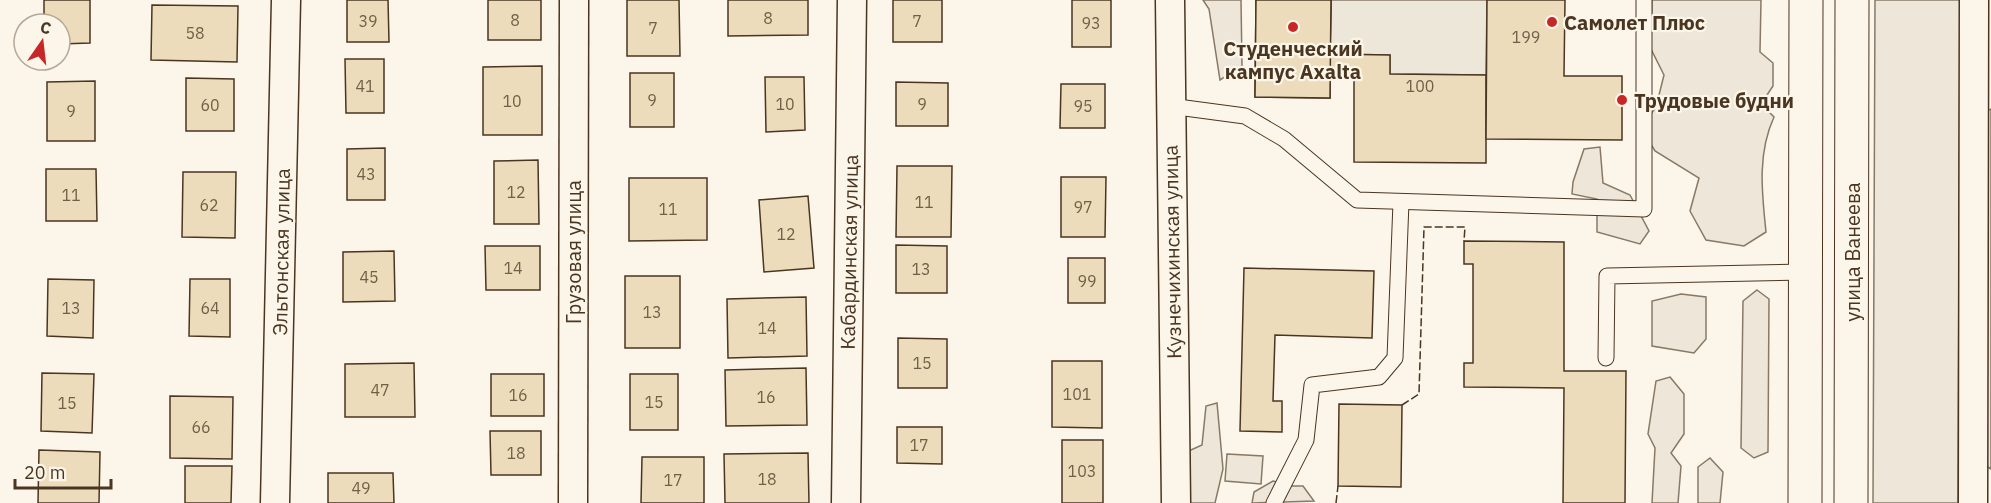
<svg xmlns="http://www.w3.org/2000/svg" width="1991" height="503" viewBox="0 0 1991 503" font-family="'IBM Plex Sans',sans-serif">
	<rect width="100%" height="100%" fill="#fbf6e9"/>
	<g fill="#ede6d9" stroke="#887966" stroke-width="1.5">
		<polygon points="1203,0 1241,0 1242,66 1220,80 1209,9"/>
		<path d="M1652,0H1761L1760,52L1773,63V86L1761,104L1774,117C1757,154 1762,193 1766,232L1744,246L1706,240L1690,211L1699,178L1655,151L1641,128L1656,107L1664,75L1651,49Z"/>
		<polygon points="1875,0 1960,0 1958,503 1873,503"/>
		<polygon points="1991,109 1991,469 1966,453 1982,113"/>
		<polygon points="1600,147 1603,183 1630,195 1649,231 1640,244 1597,232 1597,199 1572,194 1573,182 1584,149"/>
		<polygon points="1757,290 1769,299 1768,452 1754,458 1741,448 1743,301"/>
		<polygon points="1681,294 1706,297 1706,339 1694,353 1652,346 1652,301"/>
		<polygon points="1670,377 1684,394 1684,434 1671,453 1681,466 1678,503 1652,503 1655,448 1648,434 1656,381"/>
		<polygon points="1217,403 1223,469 1215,503 1180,503 1182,454 1202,445 1206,406"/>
		<polygon points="1227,454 1263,456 1261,484 1225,481"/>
		<polygon points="1710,458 1723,472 1720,503 1698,503 1698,467"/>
		<polygon points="1273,481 1290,486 1303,486 1314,501 1252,503 1254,492"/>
	</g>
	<polygon fill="#ede7d9" stroke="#887966" stroke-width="1.5" points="1331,0 1487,0 1486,75 1390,74 1390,55 1330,54"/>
	<g fill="#ecdcbc" stroke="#4a3520" stroke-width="1.5">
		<polygon points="44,0 90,0 90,43 60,44 60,24 44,24"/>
		<polygon points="347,0 388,0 389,42 347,42"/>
		<rect x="488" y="0" width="53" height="40"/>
		<polygon points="627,0 679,0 680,56 627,56"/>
		<polygon points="728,0 808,0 808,35 728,36"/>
		<rect x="893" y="0" width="49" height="42"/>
		<rect x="1072" y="0" width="39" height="47"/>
		<polygon points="1256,0 1331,0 1330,54 1390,55 1390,74 1486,75 1486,163 1354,162 1354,73 1330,73 1330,98 1255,97"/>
		<polygon points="1256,0 1331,0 1330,98 1255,97"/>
		<polygon points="1487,0 1565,0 1564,76 1622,76 1622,140 1486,139"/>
		<polygon points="152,5 238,6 237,62 151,60"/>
		<polygon points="345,59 384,59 384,113 346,113"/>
		<polygon points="542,66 542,135 483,135 483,67"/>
		<rect x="630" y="73" width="44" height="54"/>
		<polygon points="765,77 804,77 805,130 766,132"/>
		<polygon points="186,78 234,79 234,131 186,131"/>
		<polygon points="95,81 95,141 47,141 47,82"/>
		<polygon points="896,82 948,83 948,126 896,126"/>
		<polygon points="1061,84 1105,84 1105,128 1060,128"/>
		<polygon points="385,148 385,200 347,200 347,149"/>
		<polygon points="538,160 539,224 494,224 494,161"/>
		<polygon points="897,166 952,166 951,237 896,237"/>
		<polygon points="46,169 96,169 97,221 46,221"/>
		<polygon points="183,172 236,172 235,238 182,237"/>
		<polygon points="1061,177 1106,177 1105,237 1061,237"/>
		<polygon points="629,178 707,178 707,240 629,241"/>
		<polygon points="808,196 814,268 764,272 759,200"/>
		<polygon points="1464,241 1564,242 1564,371 1626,371 1625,503 1563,503 1564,388 1464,387 1464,363 1473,363 1473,264 1464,264"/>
		<polygon points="896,245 947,246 947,293 896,293"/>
		<polygon points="485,246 540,246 540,290 486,290"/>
		<polygon points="394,251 395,301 343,302 343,252"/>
		<rect x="1068" y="258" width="37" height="45"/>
		<polygon points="1244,268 1374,271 1372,338 1275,335 1273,401 1282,401 1282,432 1240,431"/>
		<rect x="625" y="276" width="55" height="72"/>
		<polygon points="48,279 94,280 93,338 47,336"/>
		<polygon points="190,279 230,279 230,337 189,336"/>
		<polygon points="806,297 807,356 728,358 727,299"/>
		<polygon points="898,338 947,339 947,388 898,388"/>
		<polygon points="1052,361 1102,361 1102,428 1052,427"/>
		<polygon points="414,363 415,417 345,417 345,364"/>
		<polygon points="806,368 807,425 726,426 725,370"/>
		<polygon points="42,373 94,374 92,433 41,431"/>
		<rect x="491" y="374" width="53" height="42"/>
		<rect x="630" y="374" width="48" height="56"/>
		<polygon points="170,396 233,397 232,459 170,458"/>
		<polygon points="1339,404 1402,405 1401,487 1338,486"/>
		<polygon points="897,427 942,427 942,464 897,463"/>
		<polygon points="490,431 541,431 541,475 491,475"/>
		<rect x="1062" y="440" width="41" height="63"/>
		<polygon points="39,450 100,452 99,503 38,503"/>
		<polygon points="808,453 809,503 725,503 724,454"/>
		<polygon points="642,457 704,457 704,503 641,503"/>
		<polygon points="185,466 232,466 231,503 185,503"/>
		<polygon points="328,473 393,473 394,503 328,503"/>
	</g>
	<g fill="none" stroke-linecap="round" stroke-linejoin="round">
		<g stroke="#4a3520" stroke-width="17">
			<g id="service">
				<polyline points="1170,106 1245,116 1284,139 1357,200 1644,209 1644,0"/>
				<polyline points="1606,358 1607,276 1806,272"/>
				<polyline points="1274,503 1306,440 1312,385 1379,377 1395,358 1401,202"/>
			</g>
		</g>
		<g stroke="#4a3520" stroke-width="31">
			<g id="minor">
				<polyline points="1170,0 1176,503"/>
				<polyline points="275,503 286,0"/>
				<polyline points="573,503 574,0"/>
				<polyline points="846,503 852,0"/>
				<polyline points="1973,503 1974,0"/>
			</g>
		</g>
		<g stroke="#4a3520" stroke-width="35">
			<g id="secondary">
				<polyline points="1805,503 1806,0"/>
				<polyline points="1851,503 1852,0"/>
			</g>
		</g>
		<use href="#service" stroke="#fbf6e9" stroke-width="15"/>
		<use href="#minor" stroke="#fbf6e9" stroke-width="28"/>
		<use href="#secondary" stroke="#fbf6e9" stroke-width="33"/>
		<g stroke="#4a3520" stroke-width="1.5" stroke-dasharray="8 3" stroke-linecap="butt">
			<polyline points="1402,405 1419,394 1424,227 1465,227 1464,241"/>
			<polyline points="1336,503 1338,486"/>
		</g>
	</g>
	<g fill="#c62828" stroke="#fbf6e9" stroke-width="2">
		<circle cx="1552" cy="22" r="6"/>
		<circle cx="1293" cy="27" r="6"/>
		<circle cx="1622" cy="100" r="6"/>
	</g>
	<g text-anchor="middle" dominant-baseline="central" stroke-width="4.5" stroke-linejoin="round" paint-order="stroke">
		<g font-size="16" fill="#725f47">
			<text x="768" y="18">8</text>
			<text x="515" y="20">8</text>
			<text x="368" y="21">39</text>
			<text x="917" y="21">7</text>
			<text x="1091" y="23">93</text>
			<text x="653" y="28">7</text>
			<text x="195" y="33">58</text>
			<text x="1526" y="37">199</text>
			<text x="365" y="86">41</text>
			<text x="1420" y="86">100</text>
			<text x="652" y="100">9</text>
			<text x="512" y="101">10</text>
			<text x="785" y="104">10</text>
			<text x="922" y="104">9</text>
			<text x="210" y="105">60</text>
			<text x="1083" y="106">95</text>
			<text x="71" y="111">9</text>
			<text x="366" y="174">43</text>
			<text x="516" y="192">12</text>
			<text x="71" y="195">11</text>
			<text x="924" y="202">11</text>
			<text x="209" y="205">62</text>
			<text x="1083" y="207">97</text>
			<text x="668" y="209">11</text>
			<text x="786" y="234">12</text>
			<text x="513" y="268">14</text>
			<text x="921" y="269">13</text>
			<text x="369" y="277">45</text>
			<text x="1087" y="281">99</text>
			<text x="71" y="308">13</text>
			<text x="210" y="308">64</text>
			<text x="652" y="312">13</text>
			<text x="767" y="328">14</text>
			<text x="922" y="363">15</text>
			<text x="380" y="390">47</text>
			<text x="1077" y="394">101</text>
			<text x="518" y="395">16</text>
			<text x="766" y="397">16</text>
			<text x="654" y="402">15</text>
			<text x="67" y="403">15</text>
			<text x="201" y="427">66</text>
			<text x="919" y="445">17</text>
			<text x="516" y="453">18</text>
			<text x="1082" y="471">103</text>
			<text x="767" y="479">18</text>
			<text x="673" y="480">17</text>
			<text x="361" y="488">49</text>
		</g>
		<g font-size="20" font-weight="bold" fill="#4a3520" stroke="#fbf6e9" text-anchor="start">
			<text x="1564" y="22">Самолет Плюс</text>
			<text x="1293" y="48" text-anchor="middle">Студенческий<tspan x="1293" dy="23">кампус Axalta</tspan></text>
			<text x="1634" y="100">Трудовые будни</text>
		</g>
		<g font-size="20" fill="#4a3520" stroke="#fbf6e9">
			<text transform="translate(281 252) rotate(-89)">Эльтонская улица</text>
			<text transform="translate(573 252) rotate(-90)">Грузовая улица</text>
			<text transform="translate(849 252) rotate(-89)">Кабардинская улица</text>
			<text transform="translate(1172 252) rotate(-91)">Кузнечихинская улица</text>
			<text transform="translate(1852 252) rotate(-90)">улица Ванеева</text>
		</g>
	</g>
	<g transform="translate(42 42) rotate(14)"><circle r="28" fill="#fbf6e9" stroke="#b4a999" stroke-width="1.5"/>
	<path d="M0-4.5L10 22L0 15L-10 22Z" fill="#c62828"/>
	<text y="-9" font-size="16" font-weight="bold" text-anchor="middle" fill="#4a3520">С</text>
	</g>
	<path d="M15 479v9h96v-9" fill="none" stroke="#4a3520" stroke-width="3"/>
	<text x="24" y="479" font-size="18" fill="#4a3520" stroke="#fbf6e9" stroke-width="4.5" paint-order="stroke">20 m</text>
</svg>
